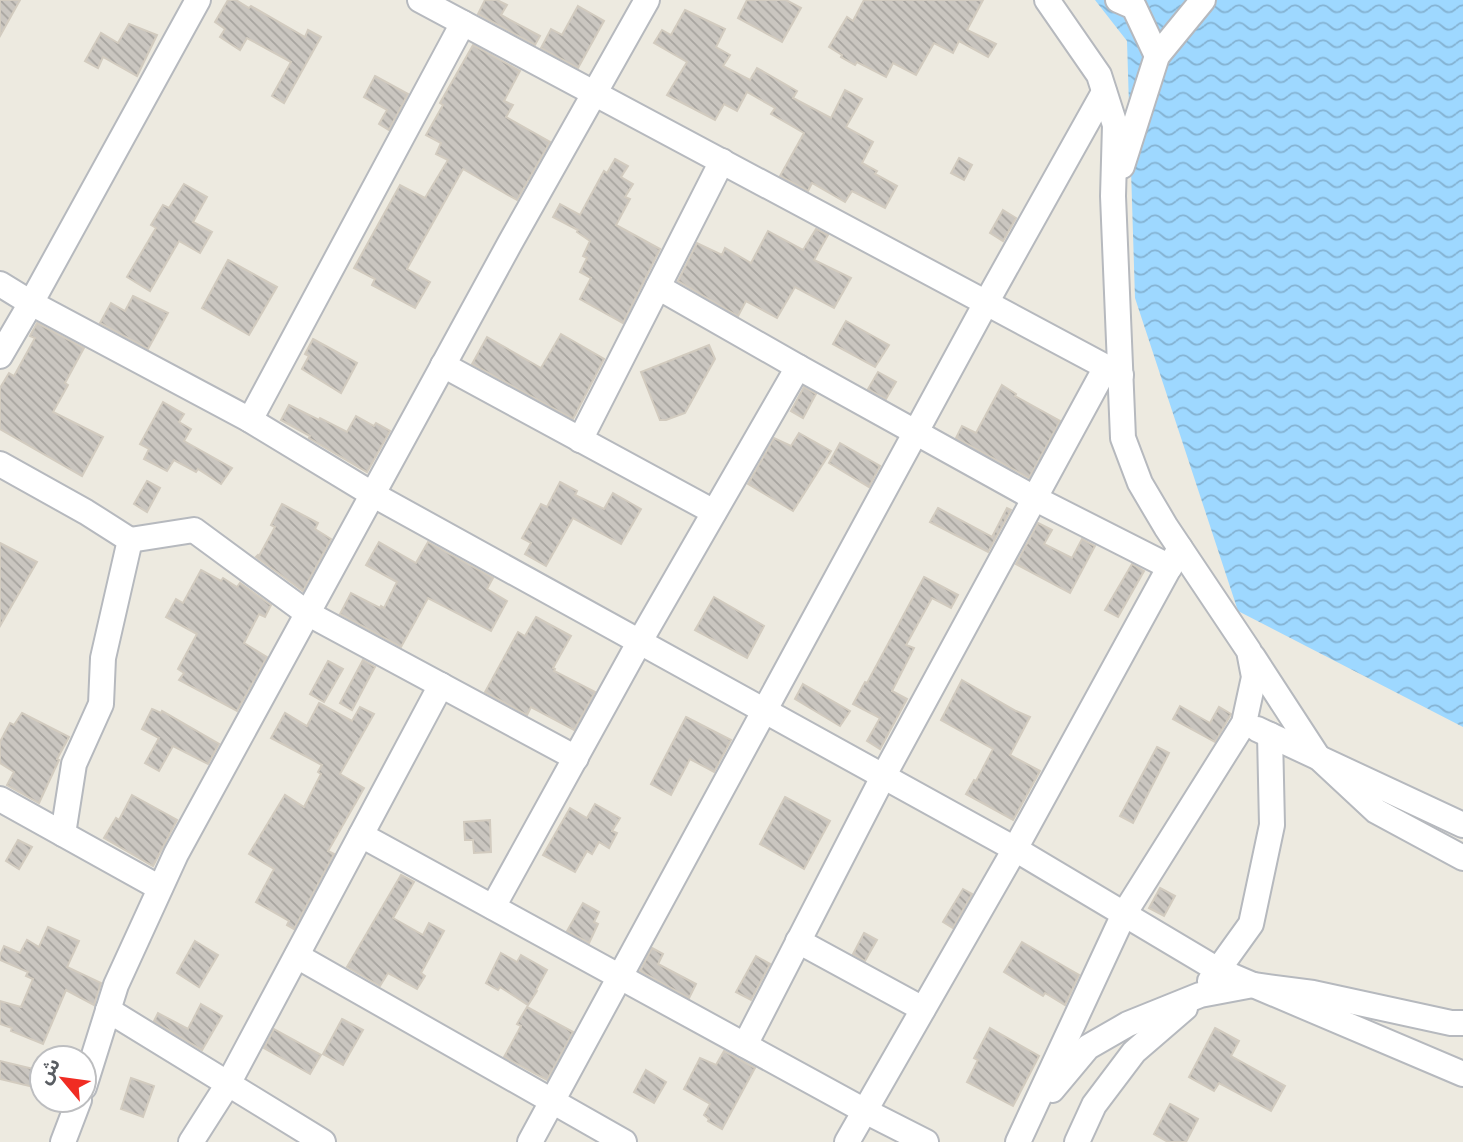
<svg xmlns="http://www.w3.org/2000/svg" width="1463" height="1142" viewBox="0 0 1463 1142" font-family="'Source Sans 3','Noto Sans Arabic',sans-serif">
	<defs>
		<pattern id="water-waves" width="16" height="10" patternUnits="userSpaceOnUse" patternTransform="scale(1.75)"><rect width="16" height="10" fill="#9ed8ff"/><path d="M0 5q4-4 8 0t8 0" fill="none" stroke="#84b2d2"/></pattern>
		<pattern id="building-back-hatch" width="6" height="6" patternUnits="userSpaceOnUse" patternTransform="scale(1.75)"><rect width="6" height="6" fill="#cac6c0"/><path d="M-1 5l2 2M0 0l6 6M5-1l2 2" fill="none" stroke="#a7a49f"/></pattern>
	</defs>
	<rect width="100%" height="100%" fill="#edeae0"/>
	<polygon fill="url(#water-waves)" points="1095,0 1463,0 1463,727 1238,611 1135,298 1127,41"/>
	<g fill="url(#building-back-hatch)" stroke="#d2cbbf" stroke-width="2">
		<polygon points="0,0 20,0 0,36"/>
		<polygon points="228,0 236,0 249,8 251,6 305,37 308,30 321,37 284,103 272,96 291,62 247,38 240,50 220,37 225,29 215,22"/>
		<polygon points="485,0 497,0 507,5 501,15 540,36 535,45 478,14"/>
		<polygon points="747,0 786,0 801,8 782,42 738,18"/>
		<polygon points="864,0 983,0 967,30 996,44 988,57 959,41 953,53 934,43 916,75 893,63 886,77 857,62 855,65 841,57 842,55 829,47 847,17 853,21"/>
		<polygon points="578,6 604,21 578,68 541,48 551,29 562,35"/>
		<polygon points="685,10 725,29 716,47 730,55 723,66 750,80 757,68 797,91 793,98 831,118 845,90 862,99 846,127 873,142 862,163 877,171 875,174 897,186 885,208 852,191 845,202 812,183 808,191 780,176 804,133 771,114 775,108 747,92 737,111 724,104 715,120 667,95 687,62 654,43 662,30 671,35"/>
		<polygon points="129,24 157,35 137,76 103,57 98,68 85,61 101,33 118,43"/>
		<polygon points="473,45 520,71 504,101 513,105 506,117 550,142 517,200 463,169 408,267 407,269 430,282 415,308 372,285 375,279 354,268 400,185 425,198 448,160 436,154 441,143 426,135 443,105 440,103"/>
		<polygon points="375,76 408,94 389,130 379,124 387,110 364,97"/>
		<polygon points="959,158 972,165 964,180 951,173"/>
		<polygon points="615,159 628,166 621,177 633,184 625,197 630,199 616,225 660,249 623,323 580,299 591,278 580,272 587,258 583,256 590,241 577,232 578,230 553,217 560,204 580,215 604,171 607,173"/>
		<polygon points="184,184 207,197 193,222 212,232 200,253 179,241 150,291 127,277 156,228 151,225 163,205 169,208"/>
		<polygon points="1003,210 1016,218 1003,241 990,233"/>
		<polygon points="816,229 828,235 814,260 851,278 834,308 795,287 777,318 746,301 738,316 678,281 697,243 722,255 725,248 751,263 768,231 803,250"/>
		<polygon points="228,260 277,287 249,335 202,308"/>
		<polygon points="133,296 168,313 148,349 100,323 111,303 125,311"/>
		<polygon points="846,321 889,345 875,367 833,344"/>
		<polygon points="37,323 84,348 65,383 68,385 53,412 103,437 82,476 0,429 0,388 9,373 14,376 35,338 30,336"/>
		<polygon points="561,334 604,359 573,419 472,364 487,337 541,368"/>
		<polygon points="313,339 357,363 341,393 302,369 309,356 305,354"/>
		<polygon points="709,345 715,359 685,413 666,420 660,420 641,372"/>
		<polygon points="878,372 896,382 886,399 868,389"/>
		<polygon points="1002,385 1016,394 1015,396 1060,421 1029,478 956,438 962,426 976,433"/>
		<polygon points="804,387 816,394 803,418 791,411"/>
		<polygon points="163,402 184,414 179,422 191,429 184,441 232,468 221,484 198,469 196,472 174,460 167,471 144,459 149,449 140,444"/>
		<polygon points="289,405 319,420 320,418 347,432 356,416 374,426 376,423 390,431 367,472 309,438 310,436 281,420"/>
		<polygon points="799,433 831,451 793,511 748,484 774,438 791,446"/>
		<polygon points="840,443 880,466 869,487 829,463"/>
		<polygon points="147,481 160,488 147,512 134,504"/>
		<polygon points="560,482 577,491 575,495 604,509 613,493 641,509 621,544 573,518 546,566 525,554 531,543 522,538 541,504 547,507"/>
		<polygon points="282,504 318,523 315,529 331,539 303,591 256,557 258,555 259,556 275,527 271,525"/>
		<polygon points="938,508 992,537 1007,508 1011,510 988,552 930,522"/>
		<polygon points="1038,523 1052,530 1044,544 1072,558 1082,539 1095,546 1070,593 1016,564"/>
		<polygon points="379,542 416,563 428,542 493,578 487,589 507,601 491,631 428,598 401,647 340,614 351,593 380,608 381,606 384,608 397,582 366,565"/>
		<polygon points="0,543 37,562 0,626"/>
		<polygon points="1132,564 1144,571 1118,617 1105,610"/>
		<polygon points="201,570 221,581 223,578 237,587 240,583 271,605 265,617 259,614 244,643 267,657 237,711 179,680 184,673 178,669 197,634 166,617 176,599 183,603"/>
		<polygon points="924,577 958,595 951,608 932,598 906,645 914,648 892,691 907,699 880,749 867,741 880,718 853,704 865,682 867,683"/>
		<polygon points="714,597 764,626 747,658 695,630"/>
		<polygon points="536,617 571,636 553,668 555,669 554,671 595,692 574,730 531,707 527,715 485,692 518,632 525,636"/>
		<polygon points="363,660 375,667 352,710 340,703"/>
		<polygon points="328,661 343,669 324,702 310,694"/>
		<polygon points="962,680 1016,711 1030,717 1010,755 1040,771 1013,820 966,794 974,780 976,781 993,749 941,720"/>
		<polygon points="803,684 850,711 840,726 795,699"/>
		<polygon points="319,703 352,721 360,707 374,714 340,774 364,788 328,851 334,854 294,929 287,925 289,921 256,902 274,869 249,854 285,795 304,807 321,774 318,772 322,765 271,738 285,713 307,726"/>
		<polygon points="1180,706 1210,723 1219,707 1231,714 1215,742 1173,719"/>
		<polygon points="152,709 161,713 162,711 219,744 208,764 173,746 159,771 145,763 159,738 142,729"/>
		<polygon points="22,713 69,737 57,759 59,760 39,803 7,785 14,772 0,763 0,742 10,723 14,725"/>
		<polygon points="686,717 731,740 714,772 690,759 671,795 651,784"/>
		<polygon points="1157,747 1169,753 1133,823 1120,816"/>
		<polygon points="132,795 177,820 153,866 104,838 116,818 119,820"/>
		<polygon points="785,797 830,821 804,869 760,844"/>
		<polygon points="595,804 620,818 612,831 617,833 609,848 599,842 592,854 587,851 575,872 543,855 570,808 587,818"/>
		<polygon points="490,820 491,852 474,853 473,840 465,840 464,822"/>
		<polygon points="18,840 32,847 19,869 6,861"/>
		<polygon points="401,875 414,882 393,918 423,935 429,923 444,931 421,973 425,976 417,989 388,973 380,986 347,967"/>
		<polygon points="1160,888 1175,896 1164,916 1149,908"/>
		<polygon points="963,889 972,894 953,928 943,922"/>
		<polygon points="583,903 599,912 594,922 598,924 589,943 567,931"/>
		<polygon points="48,927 79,941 67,967 101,983 94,1005 66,990 43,1044 11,1031 12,1028 0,1024 0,1001 21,1007 33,979 26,976 28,972 0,960 0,955 4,946 20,953 27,940 39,947"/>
		<polygon points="864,933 877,940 865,961 853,954"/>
		<polygon points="195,941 218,955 199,987 177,973"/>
		<polygon points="1022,942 1079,975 1065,1005 1045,993 1043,996 1004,972"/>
		<polygon points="652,948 663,954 658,964 696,984 689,998 640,971"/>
		<polygon points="501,953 517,962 521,955 547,970 536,990 537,991 528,1005 500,987 498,990 486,983"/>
		<polygon points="756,956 770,964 751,1000 736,992"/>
		<polygon points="201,1004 222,1016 202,1050 154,1021 158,1013 188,1029"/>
		<polygon points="527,1007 573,1032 547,1080 504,1057 521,1026 517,1024"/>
		<polygon points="342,1019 363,1030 343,1065 323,1054"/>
		<polygon points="990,1028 1039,1056 1013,1106 967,1082 978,1060 974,1058"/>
		<polygon points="1215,1028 1239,1041 1231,1056 1285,1086 1271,1111 1219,1083 1214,1091 1189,1077"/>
		<polygon points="274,1029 321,1055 310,1074 264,1048"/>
		<polygon points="724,1051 755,1068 722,1129 708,1121 709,1119 704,1115 710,1104 684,1089 700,1058 716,1065"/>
		<polygon points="0,1061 42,1071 42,1089 0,1079"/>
		<polygon points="646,1070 666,1082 654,1103 634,1092"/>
		<polygon points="131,1078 154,1086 143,1117 121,1109"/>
		<polygon points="1170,1104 1198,1119 1186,1142 1168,1142 1154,1134"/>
	</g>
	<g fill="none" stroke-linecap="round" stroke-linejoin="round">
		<g stroke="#b6b9be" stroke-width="28">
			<g id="minor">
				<polyline points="420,0 1121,375"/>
				<polyline points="1118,0 1134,7 1157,56"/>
				<polyline points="1122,166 1157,56 1203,0"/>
				<polyline points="0,284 31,303 250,420 372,494 1015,849 1218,970 1463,1074"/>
				<polyline points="658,287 798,367 1034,498 1170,567"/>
				<polyline points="0,356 31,303 198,0"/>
				<polyline points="443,365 714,512"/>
				<polyline points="250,420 463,23"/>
				<polyline points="580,440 722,161"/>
				<polyline points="0,464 86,512 130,540 103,658 101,704 74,764 63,834"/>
				<polyline points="130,540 194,530 307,613 576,758"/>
				<polyline points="1253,657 1318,757 1376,811 1463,858"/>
				<polyline points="1257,729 1463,825"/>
				<polyline points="0,799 160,888"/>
				<polyline points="361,835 865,1111 926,1142"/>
				<polyline points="493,907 640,641 798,367"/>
				<polyline points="798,941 923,1009"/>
				<polyline points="297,956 624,1142"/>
				<polyline points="1210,981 1251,924 1272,825 1270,735"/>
				<polyline points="108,1010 323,1142"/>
				<polyline points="745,1045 884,775 1106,367"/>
				<polyline points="84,1087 116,985 176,854 510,243 647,0"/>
				<polyline points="1052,1090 1088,1047 1128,1024 1200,995 1253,985 1313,993 1451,1023 1463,1023"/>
				<polyline points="63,1142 79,1100"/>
				<polyline points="191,1142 228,1084 441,685"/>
				<polyline points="530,1142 986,303 1104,92"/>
				<polyline points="847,1142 1015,849 1180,548"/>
				<polyline points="1018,1142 1124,914 1244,723 1254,677 1249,651 1166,527 1140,483 1123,438 1113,196 1115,125 1099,75 1047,0"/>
				<polyline points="1077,1142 1094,1105 1134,1052 1185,1008"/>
			</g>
		</g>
		<use href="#minor" stroke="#fff" stroke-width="24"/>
	</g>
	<g transform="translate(63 1079) rotate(299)"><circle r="33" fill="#ffffff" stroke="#bdbec0" stroke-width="2"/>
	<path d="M0-5L12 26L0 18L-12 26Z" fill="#f02c23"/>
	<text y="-10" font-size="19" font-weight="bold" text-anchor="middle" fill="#595d62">ش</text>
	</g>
</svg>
